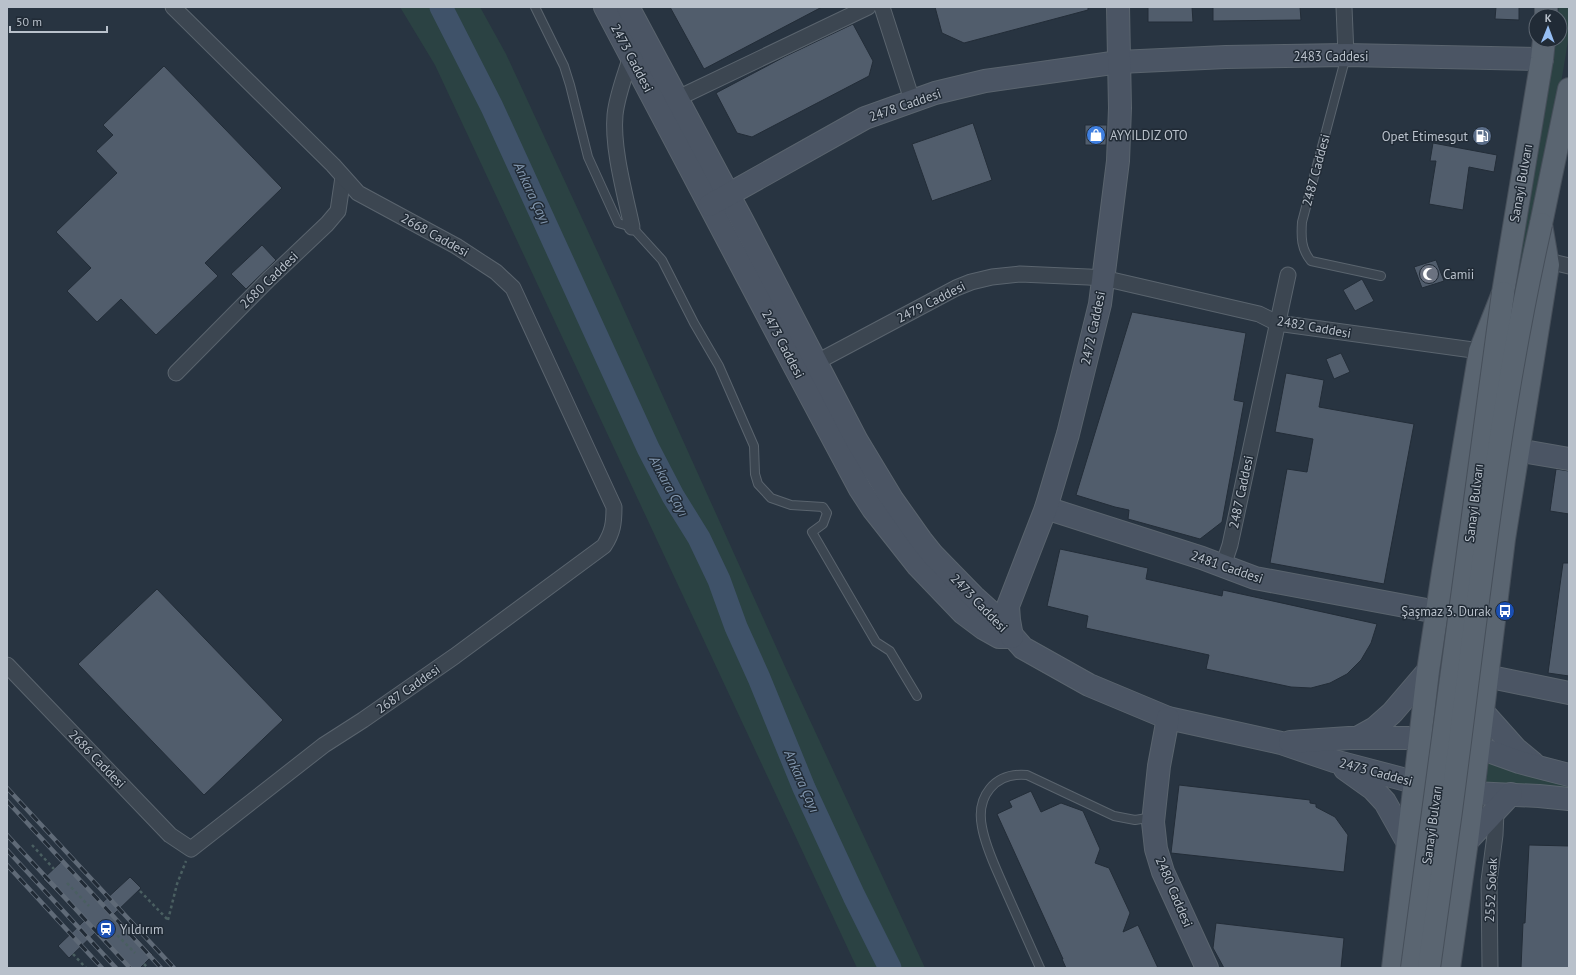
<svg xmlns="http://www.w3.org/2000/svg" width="1576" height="975" viewBox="0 0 1576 975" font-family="'PT Sans',sans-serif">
	<rect width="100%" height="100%" fill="#283441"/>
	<g fill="#2b4243">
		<polygon points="400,7 480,7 506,54 611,281 787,671 925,968 857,968 435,65"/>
		<polygon points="1559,7 1569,7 1568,41 1456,717 1434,716 1556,40 1560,40 1560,16 1558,16"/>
		<polygon points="1484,759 1569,783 1569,792 1482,782"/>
	</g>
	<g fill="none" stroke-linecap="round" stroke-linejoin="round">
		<polyline stroke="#3f5269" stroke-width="23" points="441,7 492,107 648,448 673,496 699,538 719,580 736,627 759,678 804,788 854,896 890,968"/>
	</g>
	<g fill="#515d6c" stroke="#232d38">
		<polygon points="670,7 822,7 704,69"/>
		<polygon points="935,7 1088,7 1088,10 964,43 942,33"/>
		<polygon points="1148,7 1192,7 1193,22 1148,22"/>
		<polygon points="1213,7 1300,7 1301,20 1213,21"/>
		<polygon points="1496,7 1519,7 1519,20 1495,19"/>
		<polygon points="853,24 873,61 869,76 752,137 737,133 716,93 784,57"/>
		<polygon points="164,66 282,188 205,263 218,276 156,335 121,299 97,322 67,291 91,268 56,232 117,173 96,151 113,135 103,125"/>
		<polygon points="973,123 992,180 932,201 912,144"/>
		<polygon points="1085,125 1107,125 1106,145 1085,145"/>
		<polygon points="1433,143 1497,155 1494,172 1469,167 1463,210 1429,204 1436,161 1430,161"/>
		<polygon points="262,245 276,260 246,289 231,274"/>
		<polygon points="1436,260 1444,281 1422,288 1414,267"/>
		<polygon points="1362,279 1374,301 1355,311 1343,290"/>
		<polygon points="1132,312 1246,333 1234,400 1244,402 1222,522 1200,539 1128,519 1129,510 1115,507 1076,495"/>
		<polygon points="1341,353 1350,372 1334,379 1326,359"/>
		<polygon points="1286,373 1324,380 1319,407 1414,424 1384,584 1270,563 1287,469 1307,472 1313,439 1275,432"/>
		<polygon points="1556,469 1569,471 1569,514 1550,511"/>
		<polygon points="1060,549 1148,568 1146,579 1222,596 1223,590 1377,624 1371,643 1361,660 1347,674 1330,683 1311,688 1291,687 1206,669 1209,655 1086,628 1088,616 1047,606"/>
		<polygon points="1563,563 1569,563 1569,676 1548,673"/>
		<polygon points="157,589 283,720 204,795 78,664"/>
		<polygon points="1179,785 1310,800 1310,803 1316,804 1316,807 1335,817 1348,835 1344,872 1171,853"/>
		<polygon points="1031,791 1041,812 1061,803 1083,811 1100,849 1095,863 1109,868 1130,913 1123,932 1138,925 1158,968 1066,968 1062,959 1063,959 997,814 1012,807 1009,801"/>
		<polygon points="1529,845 1569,846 1569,968 1521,968 1523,923 1525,923"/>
		<polygon points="63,860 103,902 130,877 141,888 114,914 153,955 140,968 128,968 95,933 69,958 58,946 84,921 43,879"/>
		<polygon points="1216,923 1344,938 1341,968 1224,968 1213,948"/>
	</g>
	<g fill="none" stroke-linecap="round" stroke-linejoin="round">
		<g stroke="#5a646e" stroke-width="10">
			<g id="lane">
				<polyline points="535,7 564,66 570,85 588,157 618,223 632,227 662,260 694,323 719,366 754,446 755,474 758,484 771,498 791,505 823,507 827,513 823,524 812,532 876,642 890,651 917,696"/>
				<path d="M1346,56L1302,222C1301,237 1301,249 1311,261L1381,276"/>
				<path d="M1040,968C1028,941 1016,914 1004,887C996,868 986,849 982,827C976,797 994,772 1027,775L1114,816L1135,820L1153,817"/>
			</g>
		</g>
		<g stroke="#5a646e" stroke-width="17">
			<g id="street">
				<polyline points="882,7 912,100"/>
				<polyline points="1344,7 1346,55"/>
				<path d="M631,56C625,76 617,95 615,115C612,148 625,194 632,227"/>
				<polyline points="676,99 868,7"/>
				<polyline points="1548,261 1569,266"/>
				<polyline points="817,362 956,288 971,282 992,277 1020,274 1088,277 1103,278 1259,314 1277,323 1480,351"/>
				<polyline points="176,373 269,279 327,224 338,211 343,177"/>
				<polyline points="1223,566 1230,545 1288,275"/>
				<path d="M7,665L170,835L191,849L324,745L363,720L455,656L604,546C613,532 614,523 614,507L513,288L496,272L456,246L358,193L333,165L173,7"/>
				<polyline points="1490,968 1489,881 1495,835 1496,812"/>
			</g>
		</g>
		<g stroke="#5a646e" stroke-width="24">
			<g id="secondary">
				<polyline points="605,7 798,373 860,489 873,509 918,566 963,613 983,628 999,637 1012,637"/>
				<polyline points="628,7 742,220 857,441 892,499 921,540 933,555 974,597 994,615 1023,648 1089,685 1168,718 1281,743 1334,761 1429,786 1472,793 1539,796 1569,799"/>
				<polyline points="710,205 865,118 935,93 985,81 1119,62 1226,57 1346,55 1542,59"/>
				<polyline points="1517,450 1569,459"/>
				<polyline points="1046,508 1202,558 1255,578 1437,612"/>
				<polyline points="1012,637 1009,620 1008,606 1046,508 1068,434 1100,304 1118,161 1120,108 1118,7"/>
				<polyline points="1486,676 1569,693"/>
				<polyline points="1483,712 1516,749 1533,763"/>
				<polyline points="1168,718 1159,766 1153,822 1156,849 1163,872 1207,968"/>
				<polyline points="1357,738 1375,728 1392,713 1428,671"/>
				<polyline points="1290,742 1349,738 1433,738 1452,740 1469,744 1519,762 1569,775"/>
				<polyline points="1345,769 1373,789 1385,802 1408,843"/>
				<polyline points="1467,841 1511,794"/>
			</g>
		</g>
		<g stroke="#464f5a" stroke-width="24">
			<g id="primary">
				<polyline points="1546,16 1546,7"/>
				<polyline points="1393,968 1428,671 1443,572 1480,351 1503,293 1542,59 1544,40"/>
				<polyline points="1449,968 1467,841 1504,539 1548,265 1541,224 1569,89"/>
			</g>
		</g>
		<g stroke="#4a5f61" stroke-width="2.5" stroke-dasharray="3 3" stroke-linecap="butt">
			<polyline points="32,845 54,869"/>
			<polyline points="67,883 89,906"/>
			<polyline points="140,891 168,920"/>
			<polyline points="168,920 177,884 186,861"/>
			<polyline points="113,931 135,953"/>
			<polyline points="73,954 86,968"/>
			<polyline points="144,964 148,968"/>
		</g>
		<use href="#lane" stroke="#3c4651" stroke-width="8"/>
		<use href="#street" stroke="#3c4651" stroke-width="15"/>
		<use href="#secondary" stroke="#4b5564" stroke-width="22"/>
		<use href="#primary" stroke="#5a6571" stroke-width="22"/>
		<g stroke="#5f6a77" stroke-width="4.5">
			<g id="rail">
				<polyline points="7,788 174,968"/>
				<polyline points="7,801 161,968"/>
				<polyline points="7,835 130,968"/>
				<polyline points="7,850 116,968"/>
				<polyline points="7,865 102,968"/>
			</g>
		</g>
		<use href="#rail" stroke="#212b36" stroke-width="3" stroke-dasharray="9" stroke-linecap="butt"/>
		<g stroke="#464f5a" stroke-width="24" stroke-linecap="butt">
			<g id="primary-bridge">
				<polyline points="1412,968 1503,293"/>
				<path d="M1429,968C1436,916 1444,863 1451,811C1477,615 1497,417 1541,224"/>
			</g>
		</g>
		<use href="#primary-bridge" stroke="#5a6571" stroke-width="22"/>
	</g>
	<defs>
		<g id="shop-disc" transform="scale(1)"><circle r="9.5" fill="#3f7fe0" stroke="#212b36"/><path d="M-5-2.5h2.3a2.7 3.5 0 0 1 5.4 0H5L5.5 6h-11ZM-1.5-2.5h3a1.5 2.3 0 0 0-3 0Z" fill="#fff"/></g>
		<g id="fuel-disc" transform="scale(1)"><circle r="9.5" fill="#5c6f8a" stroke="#212b36"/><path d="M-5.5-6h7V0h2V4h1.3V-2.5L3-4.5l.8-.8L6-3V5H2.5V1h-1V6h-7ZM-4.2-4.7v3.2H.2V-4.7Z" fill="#fff"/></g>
		<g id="mosque-disc" transform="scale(1)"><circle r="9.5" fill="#6b7280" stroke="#212b36"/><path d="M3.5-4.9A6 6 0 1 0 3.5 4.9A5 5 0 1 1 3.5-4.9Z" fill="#fff"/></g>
		<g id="bus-disc" transform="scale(1)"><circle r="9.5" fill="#1a4fb4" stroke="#212b36"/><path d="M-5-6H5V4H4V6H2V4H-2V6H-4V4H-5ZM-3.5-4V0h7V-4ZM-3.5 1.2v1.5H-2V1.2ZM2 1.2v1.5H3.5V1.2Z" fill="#fff"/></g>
		<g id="station-disc" transform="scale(1)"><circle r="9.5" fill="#1a4fb4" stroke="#212b36"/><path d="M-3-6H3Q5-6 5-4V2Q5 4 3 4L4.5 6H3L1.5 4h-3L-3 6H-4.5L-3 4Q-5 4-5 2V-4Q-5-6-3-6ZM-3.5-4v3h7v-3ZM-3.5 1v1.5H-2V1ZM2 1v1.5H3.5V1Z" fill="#fff"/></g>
	</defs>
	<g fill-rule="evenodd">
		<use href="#shop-disc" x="1096" y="135"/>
		<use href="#fuel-disc" x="1482" y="136"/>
		<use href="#mosque-disc" x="1429" y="274"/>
		<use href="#bus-disc" x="1505" y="611"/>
		<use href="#station-disc" x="106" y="929"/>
	</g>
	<g text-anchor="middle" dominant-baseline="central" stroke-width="3" stroke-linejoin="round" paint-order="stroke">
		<g font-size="13" fill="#b9c1cb" stroke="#212b36">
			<text x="1331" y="56">2483 Caddesi</text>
			<text transform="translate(632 58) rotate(62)">2473 Caddesi</text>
			<text transform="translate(905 105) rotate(-19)">2478 Caddesi</text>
			<text transform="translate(1316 170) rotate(-75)">2487 Caddesi</text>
			<text transform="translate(1521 183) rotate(-80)">Sanayi Bulvarı</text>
			<text transform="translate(435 235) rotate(29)">2668 Caddesi</text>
			<text transform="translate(269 280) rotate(-44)">2680 Caddesi</text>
			<text transform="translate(931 302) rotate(-27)">2479 Caddesi</text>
			<text transform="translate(1314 327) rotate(10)">2482 Caddesi</text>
			<text transform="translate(1093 328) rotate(-78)">2472 Caddesi</text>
			<text transform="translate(783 344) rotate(62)">2473 Caddesi</text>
			<text transform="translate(1241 492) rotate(-78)">2487 Caddesi</text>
			<text transform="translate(1474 503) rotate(-83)">Sanayi Bulvarı</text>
			<text transform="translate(1227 567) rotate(19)">2481 Caddesi</text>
			<text transform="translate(979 603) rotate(46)">2473 Caddesi</text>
			<text transform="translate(408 689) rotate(-35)">2687 Caddesi</text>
			<text transform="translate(97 759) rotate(46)">2686 Caddesi</text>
			<text transform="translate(1376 772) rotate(15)">2473 Caddesi</text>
			<text transform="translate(1432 825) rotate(-82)">Sanayi Bulvarı</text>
			<text transform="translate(1491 890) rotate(-87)">2552 Sokak</text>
			<text transform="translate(1174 892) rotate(67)">2480 Caddesi</text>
		</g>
		<g font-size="13" fill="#b9c1cb" stroke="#212b36" text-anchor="start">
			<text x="1110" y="135">AYYILDIZ OTO</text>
			<text x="1468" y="136" text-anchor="end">Opet Etimesgut</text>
			<text x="1443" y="274">Camii</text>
			<text x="1491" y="611" text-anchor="end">Şaşmaz 3. Durak</text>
			<text x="120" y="929">Yıldırım</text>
		</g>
		<g font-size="14" font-style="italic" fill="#8398b0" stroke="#212b36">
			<text transform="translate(532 193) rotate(65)">Ankara Çayı</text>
			<text transform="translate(669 486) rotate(62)">Ankara Çayı</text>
			<text transform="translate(802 781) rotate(66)">Ankara Çayı</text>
		</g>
	</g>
	<rect width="1576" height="975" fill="none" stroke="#b9c1cb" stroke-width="16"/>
	<g transform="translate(1548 28) rotate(1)"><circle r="19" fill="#212b36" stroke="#5e6772"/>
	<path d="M0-3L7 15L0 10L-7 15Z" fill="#96bef3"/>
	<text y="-6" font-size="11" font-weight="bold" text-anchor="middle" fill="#b9c1cb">K</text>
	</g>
	<path d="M10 26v6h97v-6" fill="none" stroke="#b9c1cb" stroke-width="2"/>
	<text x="16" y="26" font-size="12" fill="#b9c1cb" stroke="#212b36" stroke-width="3" paint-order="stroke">50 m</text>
</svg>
